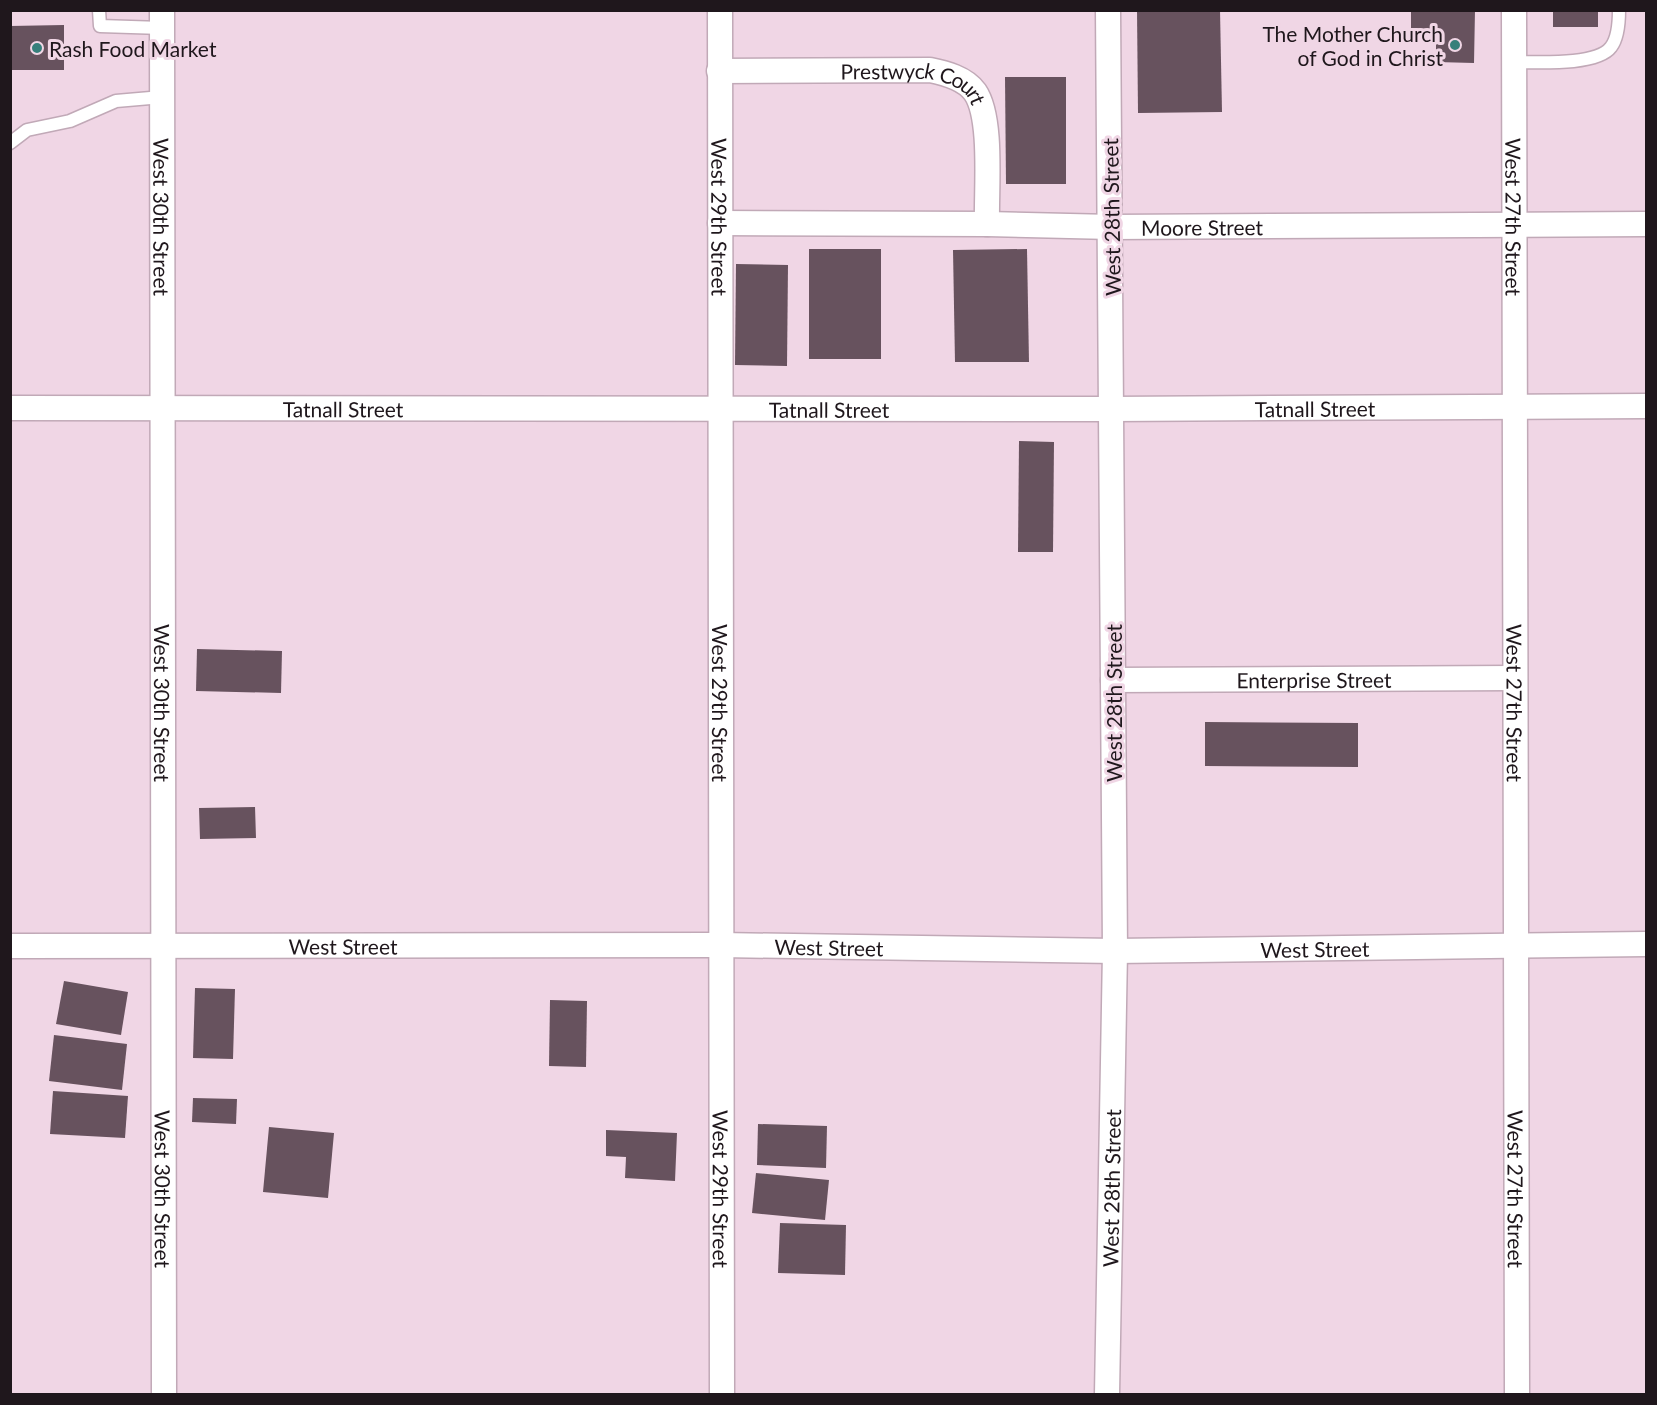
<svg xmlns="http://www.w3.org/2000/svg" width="1657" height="1405" viewBox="0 0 1657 1405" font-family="Lato,sans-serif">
	<rect width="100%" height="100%" fill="#f0d6e5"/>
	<g fill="#67525e">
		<polygon points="1137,10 1220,10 1222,112 1138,113"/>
		<polygon points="1411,10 1475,10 1474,63 1436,62 1436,29 1411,28"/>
		<rect x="1553" y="10" width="45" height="17"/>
		<polygon points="64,25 64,70 10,70 10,26"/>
		<polygon points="1005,77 1066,77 1066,184 1006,184"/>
		<rect x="809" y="249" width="72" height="110"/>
		<polygon points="1027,249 1029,362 955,362 953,250"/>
		<polygon points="736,264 788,265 787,366 735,365"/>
		<polygon points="1019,441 1054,442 1053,552 1018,552"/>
		<polygon points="197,649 282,651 281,693 196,691"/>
		<polygon points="1205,722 1358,723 1358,767 1205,766"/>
		<polygon points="255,807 256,838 200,839 199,808"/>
		<polygon points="64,981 128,992 121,1035 56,1024"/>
		<polygon points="195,988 235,989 233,1059 193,1058"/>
		<polygon points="550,1000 587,1001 586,1067 549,1066"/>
		<polygon points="54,1035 127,1044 122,1090 49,1081"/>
		<polygon points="53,1091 128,1096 125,1138 50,1134"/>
		<polygon points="193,1098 237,1099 236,1124 192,1122"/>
		<polygon points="758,1124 827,1126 826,1168 757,1165"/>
		<polygon points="269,1127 334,1133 328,1198 263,1192"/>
		<polygon points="606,1130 677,1133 675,1181 625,1178 626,1157 606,1156"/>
		<polygon points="756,1173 829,1180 825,1220 752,1213"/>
		<polygon points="780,1223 846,1225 845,1275 778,1273"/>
	</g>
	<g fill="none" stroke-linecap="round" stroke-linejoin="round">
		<g stroke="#c1a9b7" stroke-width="15">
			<g id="lane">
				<polyline points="99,10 100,26 162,28"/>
				<path d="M1514,62C1537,62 1597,66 1611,47C1618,38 1619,21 1619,10"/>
				<polyline points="10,143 27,130 70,121 116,101 162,97"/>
			</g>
		</g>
		<g stroke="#c1a9b7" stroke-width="27">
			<g id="street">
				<path id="s1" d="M162,10L164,1394"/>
				<path id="s2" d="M720,10L722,1394"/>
				<path id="s3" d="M1514,10L1517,1394"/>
				<path id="s4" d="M719,71L930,70C945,73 965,78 975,92C993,118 986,190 987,224"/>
				<path id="s5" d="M720,223L987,224L1112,227L1646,224"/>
				<path id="s6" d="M10,408L1112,409L1646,406"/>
				<path id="s7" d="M1113,680L1514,678"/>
				<path id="s8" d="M10,946L721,945L1115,951L1646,944"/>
				<path id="s9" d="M1107,1394L1115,951L1108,10"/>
			</g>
		</g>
		<use href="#lane" stroke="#fff" stroke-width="12"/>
		<use href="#street" stroke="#fff" stroke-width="24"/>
	</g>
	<g fill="#367f7b" stroke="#f0d6e5" stroke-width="2">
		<circle cx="1455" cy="45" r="6"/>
		<circle cx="37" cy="48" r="6"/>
	</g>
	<g text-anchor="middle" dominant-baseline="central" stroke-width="6" stroke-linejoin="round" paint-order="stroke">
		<g font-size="21" fill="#1f171c" stroke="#f0d6e5" text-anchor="end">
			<text x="1443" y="33">The Mother Church<tspan x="1443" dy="24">of God in Christ</tspan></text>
			<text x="49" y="48" text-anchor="start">Rash Food Market</text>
		</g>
		<g font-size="21" fill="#1f171c" stroke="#f0d6e5">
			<text stroke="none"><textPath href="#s4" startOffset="198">Prestwyck Court</textPath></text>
			<text stroke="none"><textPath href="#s1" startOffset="207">West 30th Street</textPath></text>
			<text stroke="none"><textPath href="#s2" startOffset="207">West 29th Street</textPath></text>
			<text transform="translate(1111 217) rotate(-91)">West 28th Street</text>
			<text stroke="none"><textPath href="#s3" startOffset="207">West 27th Street</textPath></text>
			<text stroke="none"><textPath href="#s5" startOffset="482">Moore Street</textPath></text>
			<text stroke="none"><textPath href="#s6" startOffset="333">Tatnall Street</textPath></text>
			<text stroke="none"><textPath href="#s6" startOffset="819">Tatnall Street</textPath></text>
			<text stroke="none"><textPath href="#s6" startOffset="1305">Tatnall Street</textPath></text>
			<text stroke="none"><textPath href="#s7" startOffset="201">Enterprise Street</textPath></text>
			<text stroke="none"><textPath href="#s2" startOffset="693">West 29th Street</textPath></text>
			<text stroke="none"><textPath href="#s1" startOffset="693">West 30th Street</textPath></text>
			<text transform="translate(1113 703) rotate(-90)">West 28th Street</text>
			<text stroke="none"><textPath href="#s3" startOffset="693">West 27th Street</textPath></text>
			<text stroke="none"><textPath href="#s8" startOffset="333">West Street</textPath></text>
			<text stroke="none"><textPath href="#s8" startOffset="819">West Street</textPath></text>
			<text stroke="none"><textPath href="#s8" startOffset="1305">West Street</textPath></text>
			<text stroke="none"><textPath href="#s1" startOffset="1179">West 30th Street</textPath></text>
			<text stroke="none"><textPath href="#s2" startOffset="1179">West 29th Street</textPath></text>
			<text stroke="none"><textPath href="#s9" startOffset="206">West 28th Street</textPath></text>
			<text stroke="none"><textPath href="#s3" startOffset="1179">West 27th Street</textPath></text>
		</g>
	</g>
	<rect width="1657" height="1405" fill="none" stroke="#1f171c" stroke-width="24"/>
</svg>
